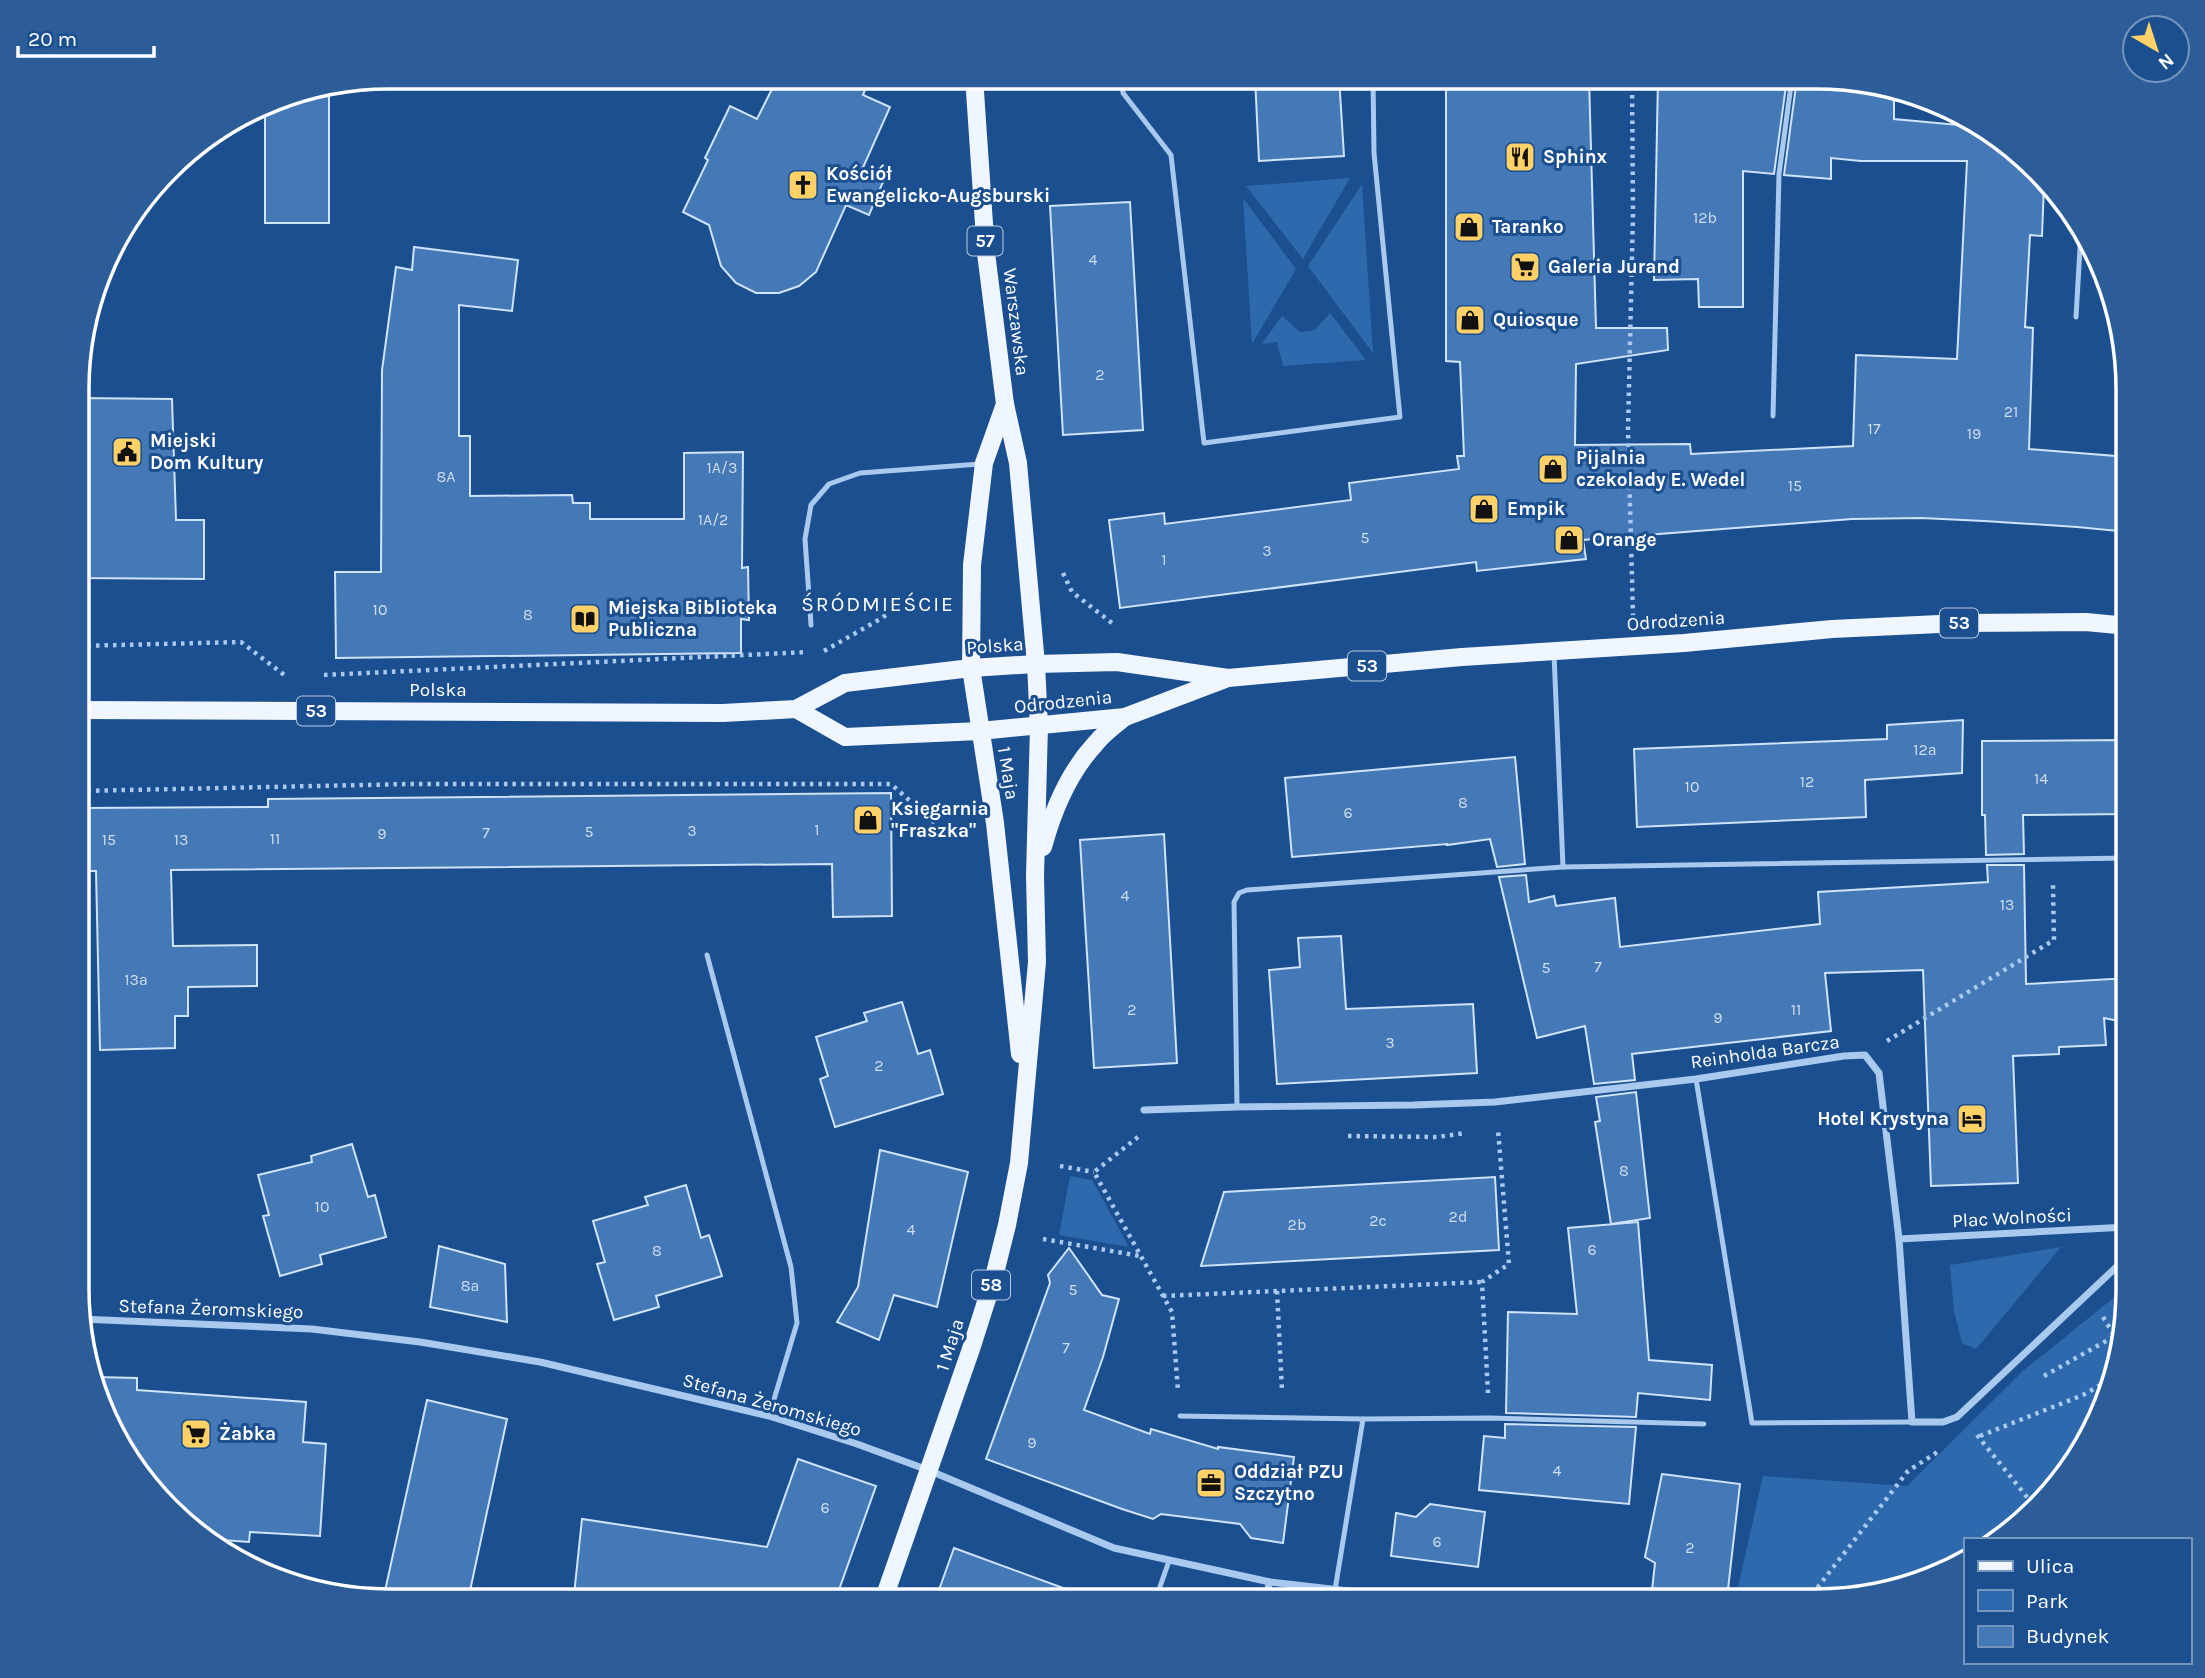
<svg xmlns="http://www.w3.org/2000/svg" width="2205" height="1678" viewBox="0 0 2205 1678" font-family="Karla,sans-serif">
	<rect width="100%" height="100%" fill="#1b4f8f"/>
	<g fill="#2e69ad">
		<polygon points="1350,178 1303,259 1246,186"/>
		<polygon points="1362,184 1373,353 1308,266"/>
		<polygon points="1243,198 1296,269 1252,344"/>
		<polygon points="1330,313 1366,360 1283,366 1277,342 1262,344 1282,316 1300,332 1315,330"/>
		<polygon points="1070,1176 1092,1180 1129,1247 1059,1235"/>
		<polygon points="2061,1247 1976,1349 1962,1343 1954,1312 1950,1265"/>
		<polygon points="2127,1287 2127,1310 2104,1409 2051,1494 1992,1540 1965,1540 1965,1560 1954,1569 1816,1601 1735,1601 1763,1476 1907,1486 2023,1371"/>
	</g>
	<g fill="#4478b7" stroke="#cfe3fa" stroke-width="2">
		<polygon points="778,77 870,77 863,95 890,107 861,172 883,182 869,215 846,205 816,272 799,286 779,293 756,293 736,283 721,266 709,225 683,212 708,160 705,158 730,106 757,119"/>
		<polygon points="1255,77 1339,77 1344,156 1259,161"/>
		<polygon points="1446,77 1589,78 1596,328 1667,328 1668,350 1576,364 1575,445 1690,444 1691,454 1853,446 1856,355 1957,359 1967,161 1861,161 1831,158 1831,179 1784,175 1797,78 1836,78 1894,91 1894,119 1969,126 1969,122 2021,154 2044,184 2042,236 2030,235 2025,327 2033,328 2029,449 2128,457 2128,532 2077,527 1984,521 1921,518 1852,519 1583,540 1586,559 1477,571 1476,562 1120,608 1109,520 1164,513 1165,524 1351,500 1349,483 1459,469 1457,456 1464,456 1460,362 1446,361"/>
		<polygon points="1658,78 1787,78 1774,174 1743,171 1743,307 1699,307 1698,279 1654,280"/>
		<polygon points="329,87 329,223 265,223 265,107 288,94"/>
		<polygon points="1130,202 1143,430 1063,435 1050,206"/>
		<polygon points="414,247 518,260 512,311 459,305 459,436 470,436 470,496 572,495 573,503 590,503 590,519 684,519 684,453 743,452 742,568 748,567 749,620 741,619 741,653 336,658 335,572 381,572 382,370 396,267 412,270"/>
		<polygon points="80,398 172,399 176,520 204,520 204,579 79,578"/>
		<polygon points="1963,720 1962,773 1865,780 1866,817 1637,827 1634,749 1887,739 1887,725"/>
		<polygon points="2128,740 2128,814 2023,815 2024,854 1986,855 1985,815 1982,815 1982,741"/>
		<polygon points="1515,757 1525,864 1497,867 1490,839 1447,845 1447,844 1292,857 1285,778"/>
		<polygon points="891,793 892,916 833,917 832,864 171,870 173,946 257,945 257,986 188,987 188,1016 175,1016 175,1048 100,1050 96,871 79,871 79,808 268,807 268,799"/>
		<polygon points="1164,834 1177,1063 1094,1068 1080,840"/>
		<polygon points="1987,865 2024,865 2026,984 2128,978 2128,1023 2104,1018 2106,1045 2059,1047 2059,1054 2013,1056 2018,1183 1931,1186 1923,970 1825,973 1831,1031 1632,1054 1635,1080 1594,1084 1585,1026 1537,1038 1499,877 1526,875 1529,902 1554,896 1556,906 1615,898 1620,947 1820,924 1818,892 1988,882"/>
		<polygon points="1341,936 1346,1009 1473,1004 1477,1073 1277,1084 1269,970 1300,967 1298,938"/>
		<polygon points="902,1002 918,1054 930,1050 943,1094 835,1127 820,1079 828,1076 816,1037 867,1021 864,1013"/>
		<polygon points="1636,1092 1650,1218 1611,1224 1595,1122 1600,1121 1596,1097"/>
		<polygon points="352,1144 368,1197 375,1195 386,1237 320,1255 322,1264 280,1276 263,1216 269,1215 258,1175 312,1162 311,1156"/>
		<polygon points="880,1150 968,1172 937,1307 894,1295 879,1340 837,1322 858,1287"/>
		<polygon points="1495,1177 1499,1250 1201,1266 1224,1192"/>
		<polygon points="686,1185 701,1238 709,1235 722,1276 656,1296 659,1307 614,1320 597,1264 605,1262 593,1221 648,1205 645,1197"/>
		<polygon points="1638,1222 1649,1360 1712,1365 1710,1400 1638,1393 1636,1417 1506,1413 1508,1312 1577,1314 1568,1228"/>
		<polygon points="439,1246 505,1264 507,1322 430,1307"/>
		<polygon points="1069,1248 1102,1295 1119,1299 1103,1357 1084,1410 1150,1434 1151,1429 1218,1449 1218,1447 1294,1457 1283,1543 1251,1538 1240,1524 1161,1514 1153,1519 1122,1509 986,1459 1050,1283 1048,1275"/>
		<polygon points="96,1377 137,1378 137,1390 306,1402 303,1442 326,1444 320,1536 250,1532 249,1542 208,1539 184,1524 109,1427"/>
		<polygon points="427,1400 507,1419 468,1600 383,1600"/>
		<polygon points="1505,1424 1636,1427 1629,1504 1479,1490 1484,1436 1505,1438"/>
		<polygon points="798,1459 876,1486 835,1601 610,1600 574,1595 582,1519 767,1547"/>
		<polygon points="1662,1474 1740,1484 1727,1598 1652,1590 1655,1563 1645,1557"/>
		<polygon points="1430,1504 1485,1512 1478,1567 1391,1556 1396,1513 1416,1517"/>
		<polygon points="954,1548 1085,1596 1084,1601 935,1601"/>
	</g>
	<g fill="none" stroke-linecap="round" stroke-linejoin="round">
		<g stroke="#a9c9ee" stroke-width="4.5" stroke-dasharray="3.5 5" stroke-linecap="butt">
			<polyline points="1632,78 1633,214 1628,430 1633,616"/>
			<polyline points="1063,573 1072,592 1112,623"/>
			<polyline points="79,646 241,642 287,677"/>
			<polyline points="824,651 882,618 916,591"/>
			<polyline points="324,675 808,652"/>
			<polyline points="79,791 411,784 891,784 936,824"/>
			<polyline points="1887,1041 2054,940 2053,885"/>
			<polyline points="1348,1136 1437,1137 1465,1133"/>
			<polyline points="1138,1137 1094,1172 1172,1312 1178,1391"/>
			<polyline points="1060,1166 1094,1172"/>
			<polyline points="1043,1239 1140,1256"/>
			<polyline points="1277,1291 1282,1391"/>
			<polyline points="1163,1296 1482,1282"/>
			<polyline points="2103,1317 2119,1343"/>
			<polyline points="2044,1376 2122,1332"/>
			<polyline points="1488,1393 1482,1282 1509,1264 1498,1130"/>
			<polyline points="1977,1435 2035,1507"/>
			<polyline points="1980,1436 2083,1395 2111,1379"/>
			<polyline points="1807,1601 1908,1471 1939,1451"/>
		</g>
		<g stroke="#a9c9ee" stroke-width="5">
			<polyline points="1122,77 1123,93 1171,155 1204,443 1400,417 1374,153 1373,77"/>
			<polyline points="2076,317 2081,231"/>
			<polyline points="1773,416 1779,174 1792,78"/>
			<polyline points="811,625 805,539 811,505 829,484 860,473 980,464"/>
			<polyline points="1554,654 1563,867 2128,858"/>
			<polyline points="707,955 791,1267 797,1323 769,1416"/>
			<polyline points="1696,1079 1752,1423 1912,1422"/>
			<polyline points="1237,1107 1234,902 1239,893 1247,890 1563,867"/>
			<polyline points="1180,1416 1363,1419"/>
			<polyline points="1335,1590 1363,1419 1490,1418 1704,1424"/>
			<polyline points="1155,1601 1169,1561"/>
		</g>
		<g stroke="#a9c9ee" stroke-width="7">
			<polyline points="1144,1110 1237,1107 1413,1105 1495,1102 1696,1079 1844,1056 1865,1055 1879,1073 1899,1239 1912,1422 1943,1422 1957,1417 2127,1257"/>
			<polyline points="1899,1239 2127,1227"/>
			<polyline points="80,1319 312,1329 420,1342 540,1362 769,1416 857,1444 928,1470 1114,1548 1270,1582 1436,1601"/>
			<polyline points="1264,1601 1270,1582"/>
		</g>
		<g stroke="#f0f6ff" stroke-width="18">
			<polyline points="1005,404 984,463 972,565 971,668 995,823 1020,1054"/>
			<polyline points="796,709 845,737 980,731 1125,717 1225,679"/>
			<polyline points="79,710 723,713 796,709 845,683 971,668 1036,664 1117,662 1228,678 1462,657 1684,643 1832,629 1961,623 2086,622 2128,626"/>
			<path d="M1043,847C1053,810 1069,772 1096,743C1104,733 1115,725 1125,717"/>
			<polyline points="883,1601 971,1349 994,1277 1007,1225 1019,1163 1037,962 1035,876 1039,726 1036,664 1018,463 1005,404 986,253 974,77"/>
		</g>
	</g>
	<defs>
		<g id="restaurant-square" transform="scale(1.575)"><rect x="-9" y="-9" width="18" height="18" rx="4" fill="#ffd166" stroke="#1b4f8f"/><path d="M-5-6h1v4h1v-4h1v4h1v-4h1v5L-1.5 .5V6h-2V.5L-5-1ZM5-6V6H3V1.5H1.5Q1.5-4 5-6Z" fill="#111"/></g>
		<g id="church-square" transform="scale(1.575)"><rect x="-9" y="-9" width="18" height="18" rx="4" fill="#ffd166" stroke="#1b4f8f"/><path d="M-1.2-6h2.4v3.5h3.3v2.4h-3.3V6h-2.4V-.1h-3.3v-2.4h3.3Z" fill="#111"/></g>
		<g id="shop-square" transform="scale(1.575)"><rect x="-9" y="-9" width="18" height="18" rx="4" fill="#ffd166" stroke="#1b4f8f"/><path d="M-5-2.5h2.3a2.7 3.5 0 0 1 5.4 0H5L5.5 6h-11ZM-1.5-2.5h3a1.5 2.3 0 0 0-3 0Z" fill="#111"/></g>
		<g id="supermarket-square" transform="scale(1.575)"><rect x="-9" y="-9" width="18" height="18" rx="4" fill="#ffd166" stroke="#1b4f8f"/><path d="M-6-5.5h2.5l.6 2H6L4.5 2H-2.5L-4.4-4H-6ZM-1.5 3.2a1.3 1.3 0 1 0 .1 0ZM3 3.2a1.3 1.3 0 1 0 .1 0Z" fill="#111"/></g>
		<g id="civic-square" transform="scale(1.575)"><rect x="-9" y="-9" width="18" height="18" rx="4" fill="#ffd166" stroke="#1b4f8f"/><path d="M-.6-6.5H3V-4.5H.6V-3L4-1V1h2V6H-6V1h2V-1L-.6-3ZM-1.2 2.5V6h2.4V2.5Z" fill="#111"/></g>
		<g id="library-square" transform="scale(1.575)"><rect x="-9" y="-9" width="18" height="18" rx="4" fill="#ffd166" stroke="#1b4f8f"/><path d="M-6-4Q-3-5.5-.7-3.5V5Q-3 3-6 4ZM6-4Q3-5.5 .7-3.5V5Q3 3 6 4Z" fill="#111"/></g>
		<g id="hotel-square" transform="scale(1.575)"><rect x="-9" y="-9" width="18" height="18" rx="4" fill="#ffd166" stroke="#1b4f8f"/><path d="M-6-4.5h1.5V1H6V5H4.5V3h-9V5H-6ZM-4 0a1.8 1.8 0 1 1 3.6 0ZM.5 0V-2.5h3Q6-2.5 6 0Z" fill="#111"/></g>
		<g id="office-square" transform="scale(1.575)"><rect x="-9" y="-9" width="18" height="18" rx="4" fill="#ffd166" stroke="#1b4f8f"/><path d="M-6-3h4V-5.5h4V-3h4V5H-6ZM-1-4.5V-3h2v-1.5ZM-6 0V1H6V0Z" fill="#111"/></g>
	</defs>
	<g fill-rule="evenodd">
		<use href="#restaurant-square" x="1520" y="157"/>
		<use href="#church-square" x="803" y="185"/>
		<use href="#shop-square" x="1469" y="227"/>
		<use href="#supermarket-square" x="1525" y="267"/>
		<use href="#shop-square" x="1470" y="320"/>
		<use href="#civic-square" x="127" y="452"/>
		<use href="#shop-square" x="1553" y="469"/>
		<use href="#shop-square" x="1484" y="509"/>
		<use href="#shop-square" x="1569" y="540"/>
		<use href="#library-square" x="585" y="619"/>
		<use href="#shop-square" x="868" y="820"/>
		<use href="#hotel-square" x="1972" y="1119"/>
		<use href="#supermarket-square" x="196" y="1434"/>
		<use href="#office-square" x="1211" y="1483"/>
	</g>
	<g text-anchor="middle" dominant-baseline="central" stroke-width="6" stroke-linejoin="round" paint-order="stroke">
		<g font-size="16" fill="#d0dded">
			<text x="1705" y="217">12b</text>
			<text x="1093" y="259">4</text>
			<text x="1100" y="374">2</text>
			<text x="2011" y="411">21</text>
			<text x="1874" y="428">17</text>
			<text x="1974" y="433">19</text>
			<text x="722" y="467">1A/3</text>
			<text x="446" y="476">8A</text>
			<text x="1795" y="485">15</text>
			<text x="713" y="519">1A/2</text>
			<text x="1365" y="537">5</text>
			<text x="1267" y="550">3</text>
			<text x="1164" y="559">1</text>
			<text x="380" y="609">10</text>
			<text x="528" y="614">8</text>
			<text x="1925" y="749">12a</text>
			<text x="2041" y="778">14</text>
			<text x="1807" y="781">12</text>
			<text x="1692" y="786">10</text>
			<text x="1463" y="802">8</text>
			<text x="1348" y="812">6</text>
			<text x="817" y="829">1</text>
			<text x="692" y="830">3</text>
			<text x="589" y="831">5</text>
			<text x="486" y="832">7</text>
			<text x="382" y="833">9</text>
			<text x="275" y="838">11</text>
			<text x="109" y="839">15</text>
			<text x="181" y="839">13</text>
			<text x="1125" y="895">4</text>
			<text x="2007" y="904">13</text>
			<text x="1598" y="966">7</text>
			<text x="1546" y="967">5</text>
			<text x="136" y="979">13a</text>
			<text x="1132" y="1009">2</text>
			<text x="1796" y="1009">11</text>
			<text x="1718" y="1017">9</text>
			<text x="1390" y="1042">3</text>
			<text x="879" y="1065">2</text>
			<text x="1624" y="1170">8</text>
			<text x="322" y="1206">10</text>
			<text x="1458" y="1216">2d</text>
			<text x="1378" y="1220">2c</text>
			<text x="1297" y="1224">2b</text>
			<text x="911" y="1229">4</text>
			<text x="1592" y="1249">6</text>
			<text x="657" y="1250">8</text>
			<text x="470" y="1285">8a</text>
			<text x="1073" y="1289">5</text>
			<text x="1066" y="1347">7</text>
			<text x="1032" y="1442">9</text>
			<text x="1557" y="1470">4</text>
			<text x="825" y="1507">6</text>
			<text x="1437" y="1541">6</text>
			<text x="1690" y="1547">2</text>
		</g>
		<g fill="#1b4f8f" stroke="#bbcadd" stroke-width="2">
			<rect x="967.5" y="226.5" width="35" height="29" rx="5"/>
			<rect x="1940" y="608.5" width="38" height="29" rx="5"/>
			<rect x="1348" y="651.5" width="38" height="29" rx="5"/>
			<rect x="297" y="696.5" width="38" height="29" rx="5"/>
			<rect x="972" y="1270.5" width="38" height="29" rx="5"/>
		</g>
		<g font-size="18" font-weight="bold" fill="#fff">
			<text x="985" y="241">57</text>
			<text x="1959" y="623">53</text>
			<text x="1367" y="666">53</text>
			<text x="316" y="711">53</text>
			<text x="991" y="1285">58</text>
		</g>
		<g font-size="19" font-weight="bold" fill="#fff" stroke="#1b4f8f" text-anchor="start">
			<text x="1543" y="157">Sphinx</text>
			<text x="826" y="174">Kościół<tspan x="826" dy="22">Ewangelicko-Augsburski</tspan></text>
			<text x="1492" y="227">Taranko</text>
			<text x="1548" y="267">Galeria Jurand</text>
			<text x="1493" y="320">Quiosque</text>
			<text x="150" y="441">Miejski<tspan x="150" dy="22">Dom Kultury</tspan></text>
			<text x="1576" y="458">Pijalnia<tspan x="1576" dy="22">czekolady E. Wedel</tspan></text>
			<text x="1507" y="509">Empik</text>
			<text x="1592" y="540">Orange</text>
			<text x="608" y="608">Miejska Biblioteka<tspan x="608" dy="22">Publiczna</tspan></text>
			<text x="891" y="809">Księgarnia<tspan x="891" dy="22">"Fraszka"</tspan></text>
			<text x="1949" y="1119" text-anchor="end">Hotel Krystyna</text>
			<text x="219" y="1434">Żabka</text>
			<text x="1234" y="1472">Oddział PZU<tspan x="1234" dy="22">Szczytno</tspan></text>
		</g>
		<g font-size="19" fill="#fff" stroke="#1b4f8f">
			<text transform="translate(1016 322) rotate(83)">Warszawska</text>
			<text transform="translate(1676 621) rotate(-4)">Odrodzenia</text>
			<text transform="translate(995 646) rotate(-4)">Polska</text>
			<text x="438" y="690">Polska</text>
			<text transform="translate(1063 702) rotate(-6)">Odrodzenia</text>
			<text transform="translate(1008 773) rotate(81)">1 Maja</text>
			<text transform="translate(1765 1052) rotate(-8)">Reinholda Barcza</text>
			<text transform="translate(2012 1218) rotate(-3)">Plac Wolności</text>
			<text transform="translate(211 1309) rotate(2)">Stefana Żeromskiego</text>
			<text transform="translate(950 1345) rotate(-72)">1 Maja</text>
			<text transform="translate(772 1405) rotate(16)">Stefana Żeromskiego</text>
		</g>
		<g font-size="21" letter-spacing="2" fill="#fff" stroke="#1b4f8f">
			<text x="878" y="604">ŚRÓDMIEŚCIE</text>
		</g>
	</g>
	<path d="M0 0H2205V1678H0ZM389 89H1816A300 300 0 0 1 2116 389V1289A300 300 0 0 1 1816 1589H389A300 300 0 0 1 89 1289V389A300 300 0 0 1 389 89Z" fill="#2d5d98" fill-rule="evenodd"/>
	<path fill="none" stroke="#fff" stroke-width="3.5" d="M389 89H1816A300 300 0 0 1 2116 389V1289A300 300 0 0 1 1816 1589H389A300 300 0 0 1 89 1289V389A300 300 0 0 1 389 89Z"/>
	<rect x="1964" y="1538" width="228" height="126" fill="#1b4f8f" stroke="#7695bc" stroke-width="2"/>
	<rect x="1978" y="1561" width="35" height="10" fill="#f0f6ff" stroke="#7695bc" stroke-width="2"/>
	<text x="2026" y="1573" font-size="21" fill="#ffffff">Ulica</text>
	<rect x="1978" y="1590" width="35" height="21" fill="#2e69ad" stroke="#7695bc" stroke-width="2"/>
	<text x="2026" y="1608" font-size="21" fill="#ffffff">Park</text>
	<rect x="1978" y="1626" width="35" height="21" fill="#4478b7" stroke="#7695bc" stroke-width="2"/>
	<text x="2026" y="1643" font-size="21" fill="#ffffff">Budynek</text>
	<g transform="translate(2156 49) rotate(141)"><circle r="33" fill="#1b4f8f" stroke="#7695bc" stroke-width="2"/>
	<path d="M0-5L12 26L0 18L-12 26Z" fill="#ffd166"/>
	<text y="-10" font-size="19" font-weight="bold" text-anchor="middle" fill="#ffffff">N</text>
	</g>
	<path d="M18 46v10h136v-10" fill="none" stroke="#ffffff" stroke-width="3.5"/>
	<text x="28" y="46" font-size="21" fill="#ffffff" stroke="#1b4f8f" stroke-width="5" paint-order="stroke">20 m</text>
</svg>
